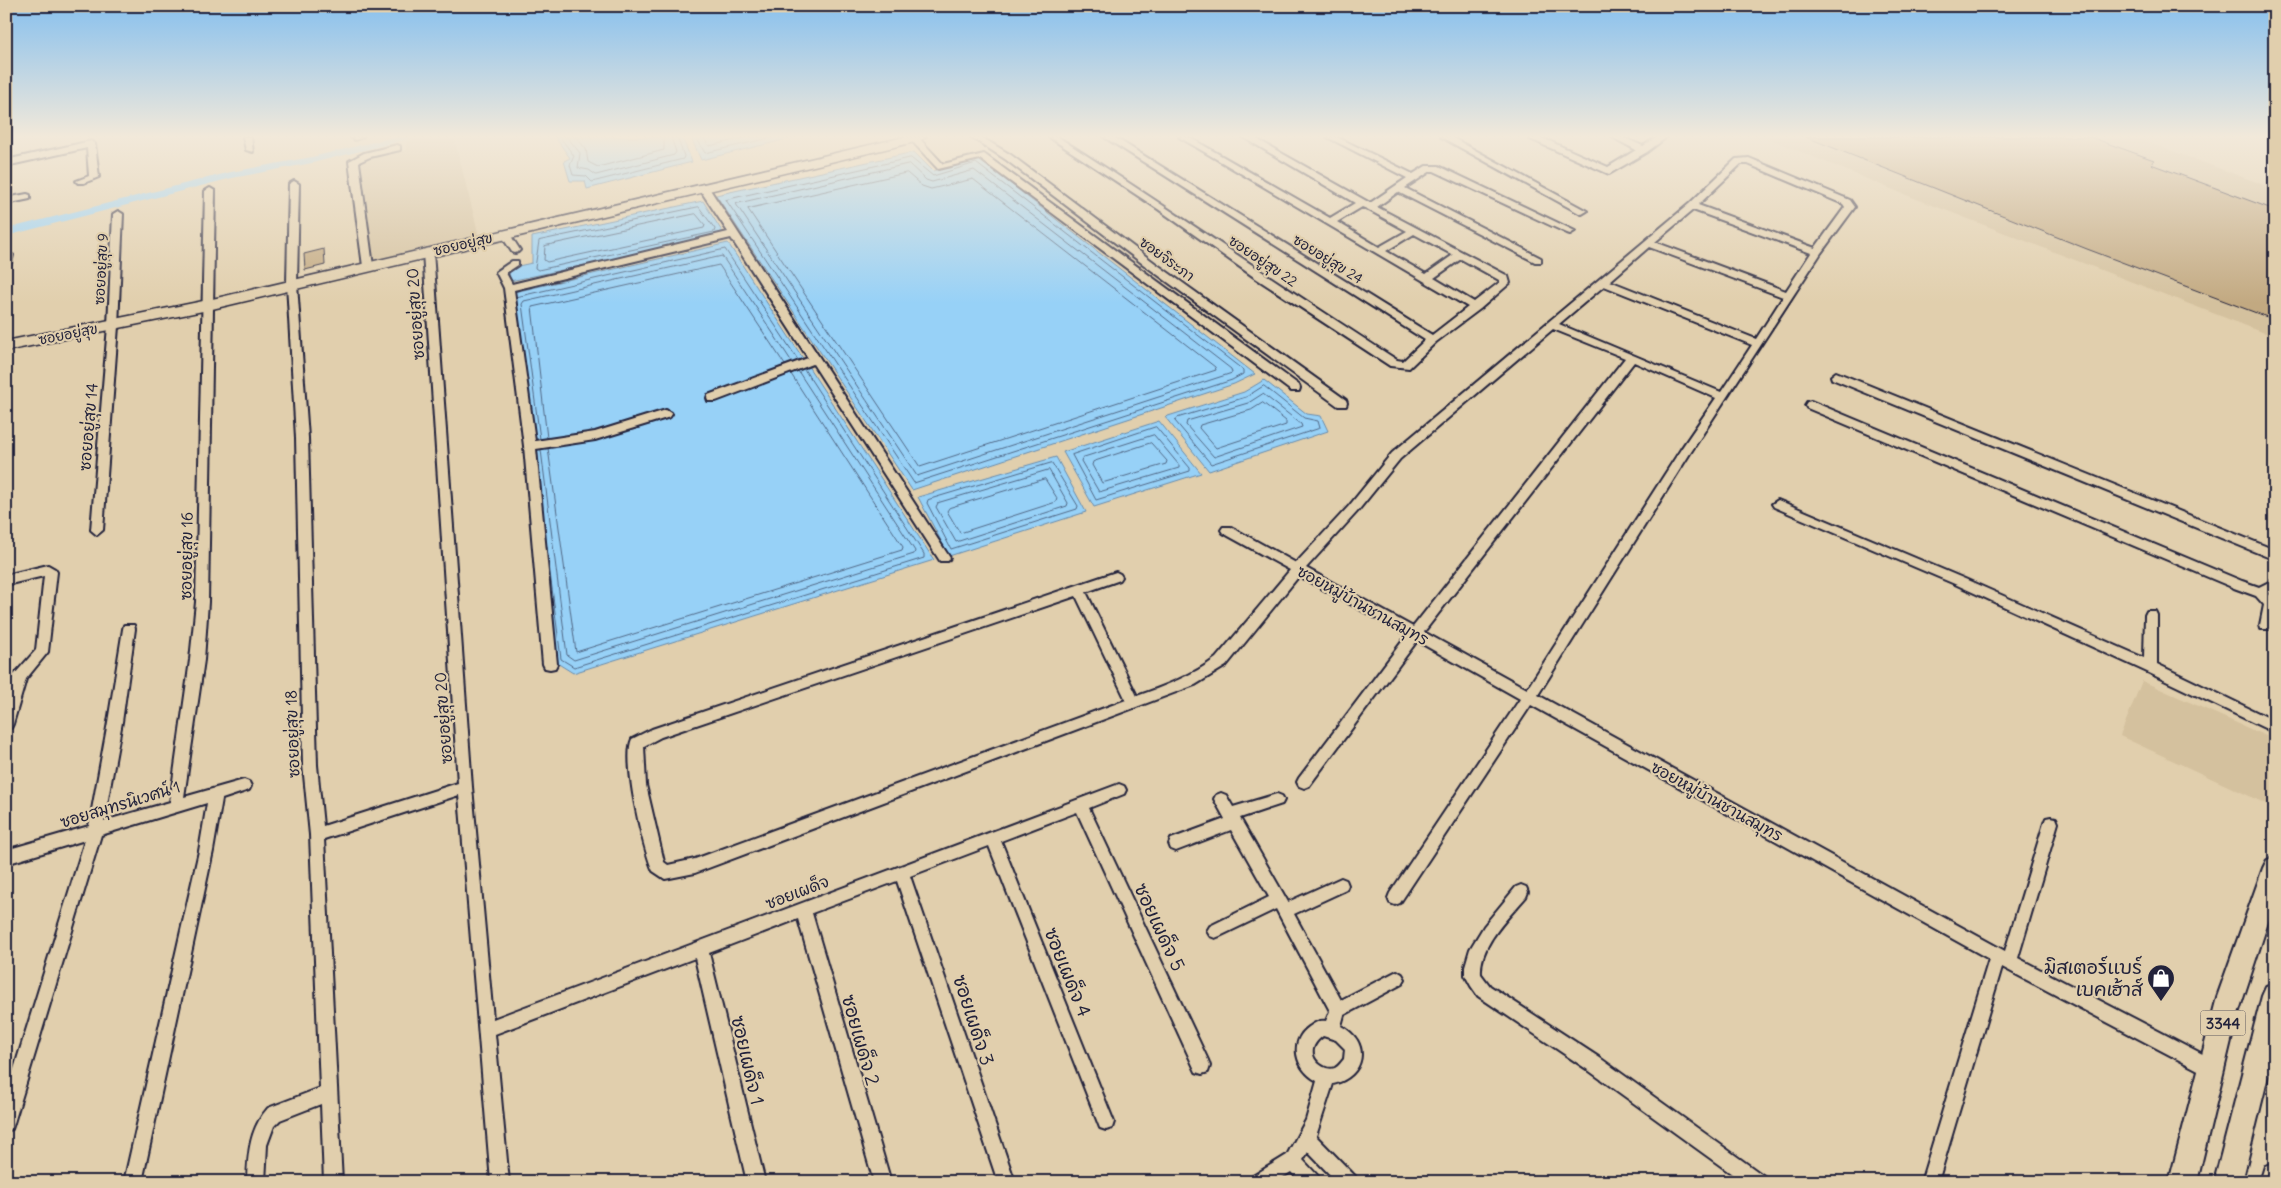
<svg xmlns="http://www.w3.org/2000/svg" width="2281" height="1188" viewBox="0 0 2281 1188" font-family="Delius,'Playpen Sans Thai',sans-serif">
	<rect width="100%" height="100%" fill="#e1cfad"/>
	<filter id="ink" filterUnits="userSpaceOnUse"><feTurbulence type="fractalNoise" baseFrequency=".02" numOctaves="2"/><feDisplacementMap in="SourceGraphic" scale="10" xChannelSelector="R" yChannelSelector="G"/><feConvolveMatrix kernelMatrix="1 2 1 2 8 2 1 2 1" color-interpolation-filters="sRGB"/></filter>
	<g filter="url(#ink)">
		<g fill="#d4c19e">
			<polygon points="428,137 454,137 479,236 374,261 361,160 406,150 406,142"/>
			<polygon points="1765,137 2134,137 2275,189 2275,337 1901,193"/>
			<polygon points="2142,681 2275,740 2275,800 2271,806 2120,736"/>
		</g>
		<g fill="#97d1f7" stroke="#688bac">
			<polygon points="555,137 682,137 692,162 587,189 585,181 570,181 564,161 570,158"/>
			<polygon points="691,137 796,137 701,160"/>
			<polygon points="914,152 933,171 976,157 1255,374 1234,384 912,490 716,195"/>
			<polygon points="703,201 723,233 718,237 510,281 509,268 532,263 532,237"/>
			<polygon points="728,243 934,560 573,673 557,663 510,293"/>
			<polygon points="1264,380 1307,414 1321,416 1328,431 1209,471 1165,417 1244,392"/>
			<polygon points="1159,421 1201,473 1094,507 1063,452"/>
			<polygon points="1056,457 1086,512 949,556 918,497"/>
		</g>
		<g fill="none" stroke-linecap="round" stroke-linejoin="round">
			<g stroke="#516886" stroke-width="1">
				<polyline points="560,137 574,156 570,165 573,175 586,176 592,182 683,159 684,156 677,137"/>
				<polyline points="567,137 580,153 578,168 589,170 596,175 674,155 676,152 671,137"/>
				<polyline points="576,137 586,149 588,162 598,167 664,150 664,137"/>
				<polyline points="696,137 705,153 774,137"/>
				<polyline points="703,137 709,146 748,137"/>
				<polygon points="911,158 933,176 976,163 1243,370 1243,374 1232,380 914,483 726,200"/>
				<polygon points="909,164 926,180 932,182 974,170 1231,369 1232,373 917,476 736,204"/>
				<polygon points="907,173 922,186 931,189 973,179 1215,367 1216,370 920,467 748,209"/>
				<polygon points="699,207 715,229 714,232 538,270 535,268 539,241"/>
				<polygon points="696,214 705,225 704,228 547,262 544,260 545,246"/>
				<polyline points="516,297 725,249 798,360"/>
				<polygon points="1264,386 1304,418 1318,421 1320,428 1211,464 1175,421 1177,418 1246,397"/>
				<polygon points="1263,394 1301,424 1302,427 1214,457 1186,425 1187,421 1248,403"/>
				<polygon points="1263,403 1286,421 1286,425 1216,448 1199,428 1200,425 1251,410"/>
				<polygon points="1156,427 1190,468 1190,471 1096,500 1072,455"/>
				<polygon points="1154,435 1179,465 1179,468 1099,492 1081,461 1082,458"/>
				<polyline points="547,438 532,307 719,265 785,365"/>
				<polyline points="540,439 522,304 524,301 722,256 792,362"/>
				<polygon points="1151,443 1167,461 1166,464 1102,483 1092,465 1093,462"/>
				<polyline points="548,448 576,652 902,550 903,547 791,374"/>
				<polyline points="541,450 567,655 574,660 914,554 915,551 798,371"/>
				<polygon points="1052,463 1078,506 1077,509 951,549 927,503 928,500"/>
				<polygon points="1049,470 1068,503 1067,506 956,542 936,507 938,503"/>
				<polygon points="1045,479 1057,498 1056,502 960,533 947,511 949,508"/>
				<polyline points="546,541 561,659 574,667 924,558 924,554 804,369"/>
			</g>
			<polygon fill="#97d1f7" fill-rule="evenodd" points="394,137 410,137 409,139 312,163 232,178 6,236 6,229 231,172 312,157"/>
		</g>
		<g fill="#c2a981" stroke="#22223b">
			<polygon points="1806,137 2090,137 2154,160 2151,164 2275,210 2275,320 2087,249"/>
			<polygon points="324,249 325,265 305,270 304,254"/>
		</g>
		<g fill="none" stroke-linecap="round" stroke-linejoin="round">
			<g stroke="#22223b" stroke-width="4">
				<g id="street">
					<polygon points="243,137 251,137 253,152 246,150"/>
					<polygon points="351,137 363,137 355,140"/>
					<polygon points="911,137 918,137 943,164 984,154 1299,385 1300,388 1299,391 1291,391 980,159 938,169 911,140"/>
					<polygon points="971,137 981,137 1011,155 1155,263 1346,400 1347,403 1346,406 1338,406 1147,267 1005,159"/>
					<path d="M1049,137H1058C1172,210 1283,287 1397,360L1403,361L1425,340L1104,137H1114L1432,335L1468,307L1179,137H1189L1330,218L1355,203L1243,137H1253L1370,203L1407,178L1327,137H1337L1413,174L1426,166H1439L1575,231L1570,234L1567,233L1434,171H1431L1405,188L1541,258V262H1535L1398,192L1377,207L1508,276L1510,283L1480,309L1436,342L1409,368L1390,366L1254,277L1158,209ZM1362,207L1367,209L1407,231L1379,247L1337,222ZM1414,234L1453,255L1426,274L1386,251ZM1461,259L1499,280L1500,282L1474,302L1434,278Z"/>
					<polygon points="1441,137 1451,137 1587,211 1582,214 1579,213"/>
					<polygon points="1529,137 1540,137 1608,167 1636,150 1612,137 1622,137 1643,146 1657,137 1667,137 1647,152 1609,174 1530,139"/>
					<polygon points="91,141 95,144 99,177 84,183 78,183 76,181 89,176 87,148 6,166 6,160"/>
					<polygon points="397,145 400,146 400,150 370,157 359,162 373,266 368,269 363,266 349,161 364,153"/>
					<path d="M1749,158L1850,200L1855,207L1821,253L1689,455L1538,695L2005,951L2044,823L2046,818L2051,817L2056,818L2058,823L2018,958L2216,1061L2218,1067L2216,1073L2210,1075L2204,1073L2002,967L1938,1182H1921L1989,959L1531,705L1400,903L1395,905L1390,903L1388,898L1390,893L1520,699L1417,641L1309,786L1304,788L1299,786L1297,782L1299,778L1407,635L1299,576L1226,666L1195,685L695,873L665,879L653,871C643,849 622,760 632,739L652,729L1116,572L1120,574L1122,577L1120,580L1086,592L1137,696C1165,686 1192,676 1216,658L1290,570L1223,533L1221,530L1223,527H1231L1296,563L1349,506L1392,453L1689,204L1736,159ZM1741,164H1748L1843,204L1845,207L1815,248L1698,205ZM1693,210L1811,253L1786,291L1655,242ZM1649,247L1783,297L1756,339L1610,281ZM1604,286L1752,345L1721,392L1559,324ZM1553,329L1625,358L1413,627L1306,568L1357,512L1400,459ZM1634,362L1716,398L1681,449L1527,689L1424,632ZM1076,596L1126,700L695,859L668,865L664,862L646,785L644,746L661,737Z"/>
					<path d="M294,181L299,184L297,284L308,438L317,765L323,826L458,783L423,252L428,249L433,252L472,787L493,1019L1119,784L1124,786L1126,790L1124,794L1089,808L1208,1060L1210,1066L1208,1072L1202,1074L1196,1072L1077,812L1001,841L1114,1122L1112,1128L1106,1130L1100,1128L989,846L910,876L1015,1182H998L897,881L812,913L891,1182H874L798,919L709,953L765,1182H747L695,958L495,1034L509,1182H491L459,795L324,839L342,1182H324L321,1104L280,1120L274,1126L267,1145L265,1182H247C248,1155 249,1129 268,1108L320,1088L310,835L303,765L296,438L287,284L289,184Z"/>
					<polygon points="704,185 709,188 950,558 948,561 940,561 813,364 716,401 708,401 707,398 708,395 808,358 731,238 514,290 535,441 595,432 666,410 672,414 670,417 595,440 536,449 557,664 555,668 550,669 545,668 543,664 524,446 504,288 496,272 512,261 518,261 518,265 506,273 512,284 728,232 699,188"/>
					<polygon points="210,188 215,191 208,602 204,660 184,797 244,780 249,782 251,786 249,790 222,799 213,851 142,1182 124,1182 199,851 207,803 101,835 14,1123 12,1129 6,1131 6,1095 85,840 6,864 6,850 89,826 108,722 123,629 124,625 134,625 135,629 122,722 104,821 170,802 190,660 196,602 205,191"/>
					<polygon points="27,194 30,195 30,199 6,204 6,198"/>
					<polygon points="118,211 123,214 118,326 103,530 97,535 91,530 108,326 113,214"/>
					<polygon points="506,232 509,233 520,250 518,252 515,253 512,252 501,235"/>
					<polygon points="6,252 13,255 11,263 6,266"/>
					<polygon points="1836,372 2275,550 2275,560 1832,379 1831,376"/>
					<polygon points="1811,401 2242,581 2259,587 2275,579 2275,590 2268,593 2275,601 2275,612 2271,629 2261,629 2260,625 2264,605 2256,596 2234,588 1807,408 1805,405 1807,402"/>
					<polygon points="1778,500 1965,579 2144,658 2145,615 2147,611 2155,611 2157,615 2157,664 2275,721 2275,733 2145,671 1957,585 1774,507 1772,504"/>
					<polygon points="48,565 55,569 57,572 48,652 26,679 13,724 11,728 6,730 6,700 13,676 36,650 44,576 6,585 6,575"/>
					<path d="M1221,793L1226,795L1233,807L1277,794L1282,796L1284,800L1282,804L1240,818L1288,902L1341,878L1346,880L1348,885L1346,890L1294,914L1341,1000L1397,971L1402,974L1405,979L1402,984L1344,1015L1341,1026C1372,1042 1365,1077 1333,1084L1316,1136L1355,1176L1357,1182H1337L1308,1152L1303,1160L1318,1176L1320,1182H1300L1291,1172L1275,1182H1251L1253,1176L1287,1155L1306,1120L1317,1081C1296,1070 1288,1042 1309,1027C1315,1023 1319,1020 1326,1021L1330,1011L1276,909L1220,936L1215,938L1210,936L1207,931L1210,926L1269,897L1231,830L1176,851L1171,849L1169,844L1171,839L1225,819L1214,799L1216,795ZM1323,1036L1336,1040L1345,1049L1344,1059C1341,1062 1339,1066 1335,1068C1323,1073 1299,1053 1323,1036Z"/>
					<path d="M1521,885L1526,887L1528,892L1526,897C1508,918 1479,945 1481,974L1490,986L1600,1058L1764,1176L1766,1182H1743L1588,1070L1478,996L1471,986L1465,975V966L1470,949L1484,926L1516,887Z"/>
				</g>
			</g>
			<g stroke="#22223b" stroke-width="3">
				<polygon id="secondary" points="904,137 926,137 919,141 208,310 6,351 6,341 208,300"/>
			</g>
			<g stroke="#22223b" stroke-width="4">
				<g id="primary">
					<polygon points="2275,857 2275,901 2236,1020 2197,1182 2169,1182 2217,997 2263,868 2267,860"/>
					<polygon points="2275,984 2275,1048 2242,1182 2214,1182 2262,996 2266,987"/>
					<polygon points="2275,1162 2275,1182 2260,1182 2265,1166"/>
				</g>
			</g>
			<use href="#street" fill="#e1cfad" fill-rule="evenodd"/>
			<use href="#secondary" fill="#e1cfad" fill-rule="evenodd"/>
			<use href="#primary" fill="#e1cfad" fill-rule="evenodd"/>
		</g>
	</g>
	<linearGradient id="sky" x2="0" y2="1"><stop stop-color="#87c0ee"/><stop offset="0.45" stop-color="#f2e9da"/><stop offset="1" stop-color="#f2e9da" stop-opacity="0"/></linearGradient>
	<rect width="2281" height="303" fill="url(#sky)"/>
	<defs>
		<g id="shop-pin" transform="scale(1.4375)"><path d="M0 17L-7.5 6A9.5 9.5 0 1 1 7.5 6Z" fill="#22223b" stroke="#e1cfad"/><path d="M-5-2.5h2.3a2.7 3.5 0 0 1 5.4 0H5L5.5 6h-11ZM-1.5-2.5h3a1.5 2.3 0 0 0-3 0Z" fill="#fff"/></g>
	</defs>
	<g fill-rule="evenodd">
		<use href="#shop-pin" x="2161" y="978"/>
	</g>
	<g text-anchor="middle" dominant-baseline="central" stroke-width="4.5" stroke-linejoin="round" paint-order="stroke">
		<g font-size="14" fill="#22223b" stroke="#e1cfad">
			<text transform="translate(463 244) rotate(-13)">ซอยอยู่สุข</text>
			<text transform="translate(1167 259) rotate(36)">ซอยจิระภา</text>
			<text transform="translate(1328 259) rotate(32)">ซอยอยู่สุข 24</text>
			<text transform="translate(1263 261) rotate(34)">ซอยอยู่สุข 22</text>
			<text transform="translate(101 269) rotate(-87)">ซอยอยู่สุข 9</text>
			<text transform="translate(68 334) rotate(-11)">ซอยอยู่สุข</text>
		</g>
		<rect fill="#e1cfad" stroke="#5b565d" stroke-width="1" x="2200.5" y="1010.5" width="45" height="25" rx="4"/>
		<g font-size="15" font-weight="bold" fill="#22223b">
			<text x="2223" y="1023">3344</text>
		</g>
		<g font-size="16" fill="#22223b" stroke="#e1cfad">
			<text transform="translate(415 314) rotate(-94)">ซอยอยู่สุข 20</text>
			<text transform="translate(88 427) rotate(-85)">ซอยอยู่สุข 14</text>
			<text transform="translate(186 556) rotate(-89)">ซอยอยู่สุข 16</text>
			<text transform="translate(1363 605) rotate(29)">ซอยหมู่บ้านชานสมุทร</text>
			<text transform="translate(443 718) rotate(-94)">ซอยอยู่สุข 20</text>
			<text transform="translate(292 734) rotate(-92)">ซอยอยู่สุข 18</text>
			<text transform="translate(1717 801) rotate(29)">ซอยหมู่บ้านชานสมุทร</text>
			<text transform="translate(120 804) rotate(-17)">ซอยสมุทรนิเวศน์ 1</text>
			<text transform="translate(797 892) rotate(-21)">ซอยเผด็จ</text>
		</g>
		<g font-size="19" fill="#22223b" stroke="#e1cfad">
			<text transform="translate(1160 927) rotate(65)">ซอยเผด็จ 5</text>
			<text transform="translate(1068 972) rotate(68)">ซอยเผด็จ 4</text>
			<text transform="translate(974 1020) rotate(72)">ซอยเผด็จ 3</text>
			<text transform="translate(861 1040) rotate(74)">ซอยเผด็จ 2</text>
			<text transform="translate(748 1060) rotate(77)">ซอยเผด็จ 1</text>
		</g>
		<g font-size="19" fill="#22223b" stroke="#e1cfad" text-anchor="end">
			<text x="2142" y="967">มิสเตอร์แบร์<tspan x="2142" dy="22">เบคเฮ้าส์</tspan></text>
		</g>
	</g>
	<rect width="2281" height="1188" fill="none" stroke="#e1cfad" stroke-width="25"/>
	<rect x="12" y="12" width="2256" height="1163" fill="none" stroke="#22223b" stroke-width="2" filter="url(#ink)"/>
</svg>
